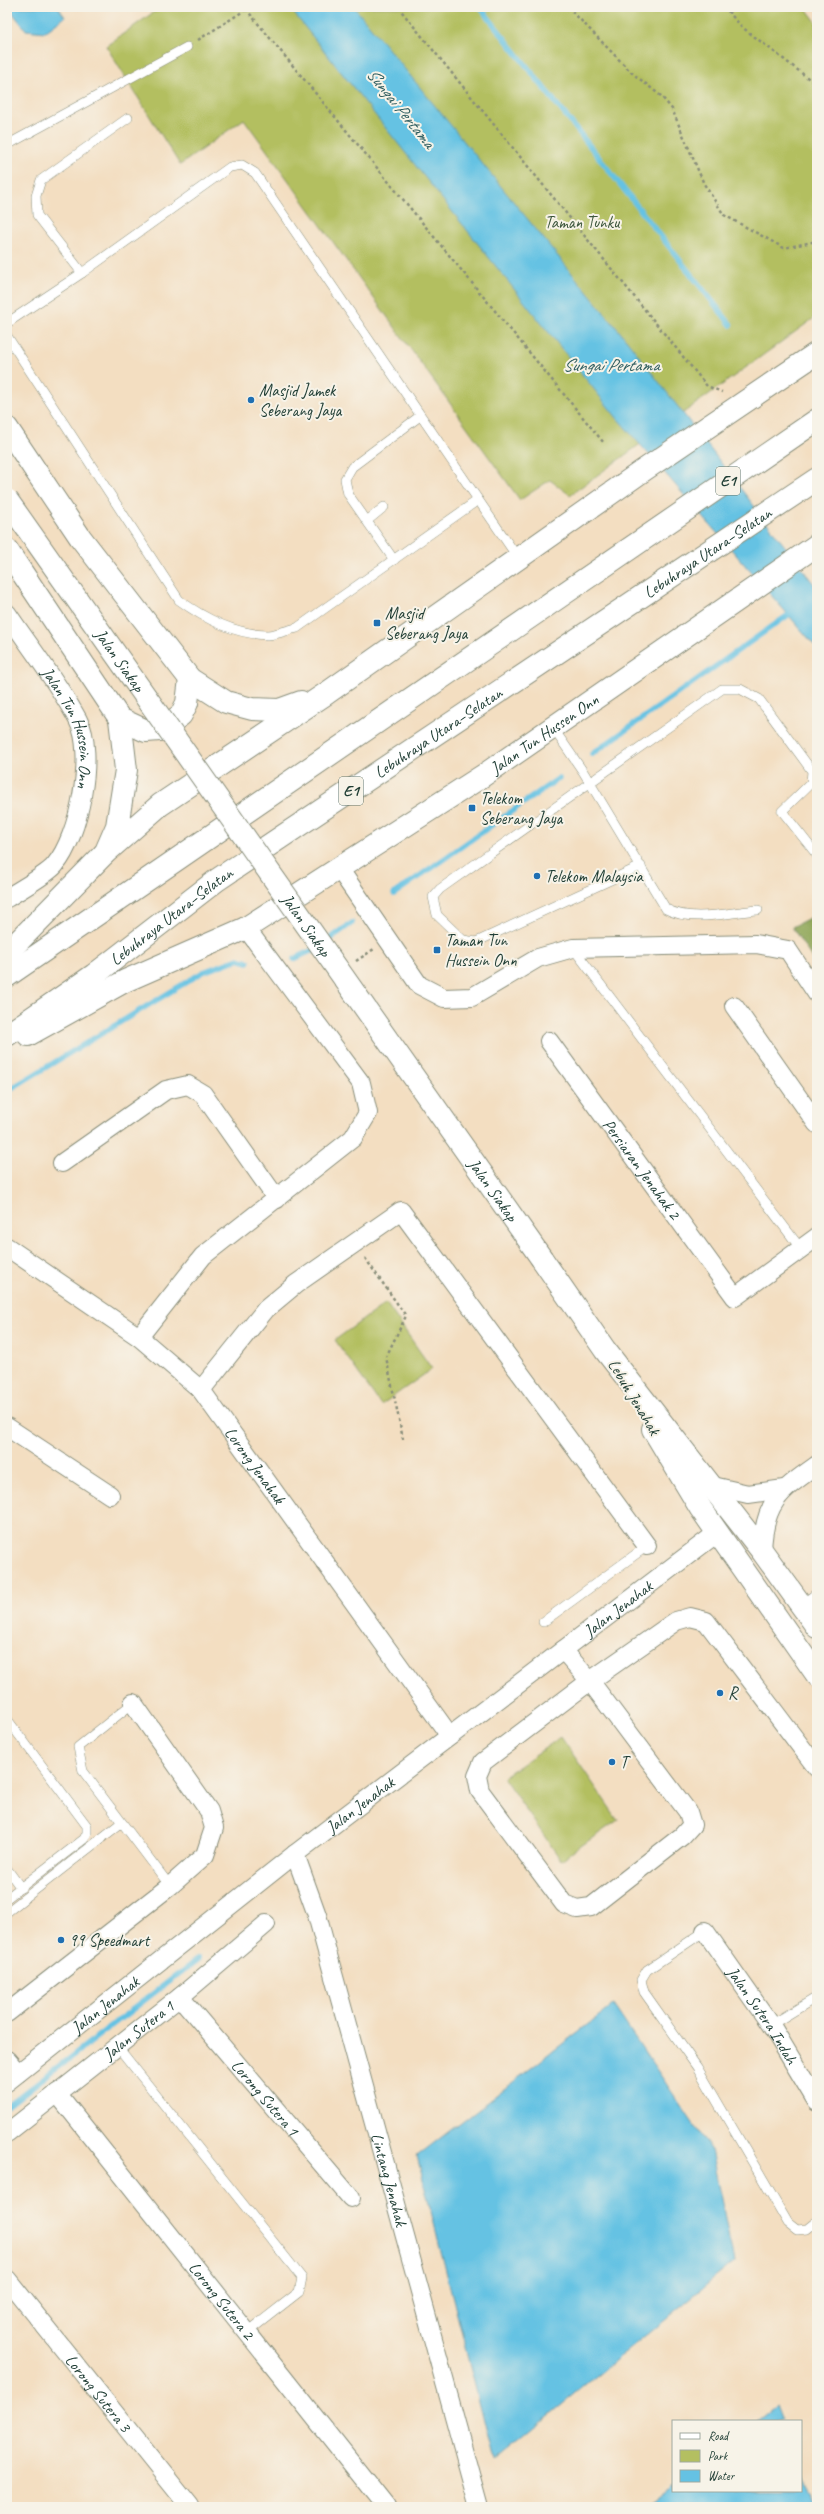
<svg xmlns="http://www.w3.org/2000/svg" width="824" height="2514" viewBox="0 0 824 2514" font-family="Caveat,sans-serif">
	<rect width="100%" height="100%" fill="#f7f3e8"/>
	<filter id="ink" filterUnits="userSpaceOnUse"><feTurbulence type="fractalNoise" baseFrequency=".025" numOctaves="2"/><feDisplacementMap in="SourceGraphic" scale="8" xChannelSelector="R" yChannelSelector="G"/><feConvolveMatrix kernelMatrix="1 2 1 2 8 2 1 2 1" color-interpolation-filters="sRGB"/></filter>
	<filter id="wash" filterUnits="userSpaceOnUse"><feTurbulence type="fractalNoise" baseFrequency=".012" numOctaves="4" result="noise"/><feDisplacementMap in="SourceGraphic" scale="16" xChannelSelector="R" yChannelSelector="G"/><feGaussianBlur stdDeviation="0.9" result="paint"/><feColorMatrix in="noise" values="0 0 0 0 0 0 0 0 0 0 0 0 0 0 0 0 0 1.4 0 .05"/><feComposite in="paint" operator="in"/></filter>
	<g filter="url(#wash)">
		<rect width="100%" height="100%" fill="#f3dec1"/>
		<g fill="#b3bf61" stroke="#697e4a">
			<polygon points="161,7 805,7 817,23 817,316 570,495 550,480 520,500 244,119 180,165 106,46"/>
			<polygon points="386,1303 432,1369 381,1405 335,1340"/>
			<polygon points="561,1737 618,1820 561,1860 503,1777"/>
		</g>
		<polygon fill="#8ea657" stroke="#567246" points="817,914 817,966 792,927"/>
		<g fill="#65c2e3" stroke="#42808c">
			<polygon points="8,7 58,7 65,17 45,32 26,30"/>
			<polygon points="289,7 354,7 629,343 817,588 817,648 617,418"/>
			<polygon points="613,2005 711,2150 734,2262 494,2461 417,2156"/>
			<polygon points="777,2406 783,2421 758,2421"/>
			<polygon points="801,2470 815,2507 645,2507 673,2486 673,2491 801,2491"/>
		</g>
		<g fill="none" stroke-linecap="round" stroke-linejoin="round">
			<g stroke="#65c2e3" stroke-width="5.5">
				<polyline points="480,7 731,325"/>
				<polyline points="592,754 794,611"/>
				<polyline points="394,894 559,778"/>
				<polyline points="324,943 352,923"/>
				<polyline points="294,959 317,948"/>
				<polyline points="7,1091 203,972 238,959 248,962"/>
				<polyline points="7,2106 198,1959"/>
			</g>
		</g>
	</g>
	<g filter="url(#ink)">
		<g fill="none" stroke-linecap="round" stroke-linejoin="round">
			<g stroke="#898e7a" stroke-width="10">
				<g id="lane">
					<polyline points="7,145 187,47"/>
					<polyline points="82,273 37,215 36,196 41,180 128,118"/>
					<polyline points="7,323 82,273 230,167 242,165 255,173 518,558"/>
					<path d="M7,336L179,600C205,619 234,634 267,635C276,635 287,630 297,628L478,500"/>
					<polyline points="367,521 384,507"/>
					<polyline points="394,560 348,494 345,479 352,467 420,416"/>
					<path d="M553,728L584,773L666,909C692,923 729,912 758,910"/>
					<polyline points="641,866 476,942 463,940 437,915 433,897 440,889 722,689 740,689 759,699 812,771 811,783 782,811 817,855"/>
					<polyline points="573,948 801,1249"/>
					<polyline points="801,1605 817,1593"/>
					<polyline points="543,1622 647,1546"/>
					<polyline points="133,1703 78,1747 83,1771 170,1886"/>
					<polyline points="7,1719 87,1826 87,1833 84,1839 7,1898"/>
					<polyline points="7,1869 21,1888"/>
					<polyline points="7,1912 121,1823"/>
					<polyline points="705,1931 647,1970 641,1980 644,1992 697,2067 788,2223 797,2230 807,2229 817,2221"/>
					<polyline points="771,2025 817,1997"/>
					<polyline points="117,2046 302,2278 299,2292 249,2331"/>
				</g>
			</g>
			<g stroke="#898e7a" stroke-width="20">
				<g id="street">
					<path id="s1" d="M7,613C30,647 59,684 78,720C96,753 79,837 55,865C47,875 19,890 7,898"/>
					<polyline points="340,870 419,985 444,998 472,997 538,958 573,948 756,944 788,950 817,994"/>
					<polyline points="734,1006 817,1124"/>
					<path id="s2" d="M549,1041L735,1297L817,1237"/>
					<polyline points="62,1163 166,1090 188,1085 203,1094 277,1199"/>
					<path id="s3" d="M7,1247L139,1337L201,1390L450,1736"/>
					<polyline points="139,1337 203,1256 353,1138 368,1113 361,1083 246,928"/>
					<polyline points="201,1390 266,1309 296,1284 401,1211 647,1546"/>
					<polyline points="7,1427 110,1495"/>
					<polyline points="713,1486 748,1494 784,1489"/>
					<path d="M762,1551C764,1502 779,1492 817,1465"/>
					<polyline points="563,1650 590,1681 688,1812 692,1825 682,1836 591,1907 577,1909 564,1904 480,1791 477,1776 483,1762 590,1681 676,1621 690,1617 706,1621 817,1768"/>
					<path id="s4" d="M295,1854L317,1915L479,2507"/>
					<path id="s5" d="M705,1931L771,2025L817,2102"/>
					<path id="s6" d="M180,1997L351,2198"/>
					<polyline points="7,2013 170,1886 205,1855 214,1828 209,1811 133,1703"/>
					<polyline points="7,2060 18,2073"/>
					<path id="s7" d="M7,2082L295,1854L717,1533"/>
					<path id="s8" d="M57,2093L386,2507"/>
					<path id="s9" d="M7,2133L180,1997L266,1924"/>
					<path id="s10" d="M7,2279L190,2507"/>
				</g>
			</g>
			<g stroke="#898e7a" stroke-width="24">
				<g id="secondary">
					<polyline points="7,428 80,537 190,679 226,702 252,709 279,710 301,702"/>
					<polyline points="7,550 120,719 126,770 117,826 107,849"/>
					<polyline points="120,719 146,731 160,730 181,715 187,703 190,679"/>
					<polyline points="104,854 160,805 327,693 641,472 817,353"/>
					<path id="s11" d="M246,928L484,775L817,545"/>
					<polyline points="542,1259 605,1350 762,1551 817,1627"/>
					<polyline points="653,1429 701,1509 817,1675"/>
				</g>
			</g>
			<g stroke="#898e7a" stroke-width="24">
				<g id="highway">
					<polyline points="7,953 104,854"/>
					<polyline points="7,976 817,420"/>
					<path id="s12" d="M7,1035L94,975L217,880L817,479"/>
					<polyline points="28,1035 125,981 246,928"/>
				</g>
			</g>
			<g stroke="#898e7a" stroke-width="2.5" stroke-dasharray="3 3" stroke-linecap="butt">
				<polyline points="398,7 707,386 722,392"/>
				<polyline points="568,7 631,72 661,96 672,109 704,184 724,215 784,248 817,241"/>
				<polyline points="724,7 742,27 817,85"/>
				<polyline points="246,9 604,443"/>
				<polyline points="198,40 250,7"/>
				<polyline points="356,961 374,949"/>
				<polyline points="365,1258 406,1316 386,1357 403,1439"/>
			</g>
			<use href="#lane" stroke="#fff" stroke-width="9"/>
			<use href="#street" stroke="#fff" stroke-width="18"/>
			<use href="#secondary" stroke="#fff" stroke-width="22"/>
			<use href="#highway" stroke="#fff" stroke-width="22"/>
			<g stroke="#898e7a" stroke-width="24" stroke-linecap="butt">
				<g id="secondary-bridge">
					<path id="s13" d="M7,500L542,1259"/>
				</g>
			</g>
			<use href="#secondary-bridge" stroke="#fff" stroke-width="22"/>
		</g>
	</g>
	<g fill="#1f6fb2" stroke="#f7f3e8" stroke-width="1.5">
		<circle cx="251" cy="400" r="4"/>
		<rect x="373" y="619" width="8" height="8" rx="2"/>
		<rect x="468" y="804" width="8" height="8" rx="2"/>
		<circle cx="537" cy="876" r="4"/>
		<rect x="433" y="946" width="8" height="8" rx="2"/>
		<circle cx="720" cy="1693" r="4"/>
		<circle cx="612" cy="1762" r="4"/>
		<circle cx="61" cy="1940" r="4"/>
	</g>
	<g text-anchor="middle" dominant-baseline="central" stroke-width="4" stroke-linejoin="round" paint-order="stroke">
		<g fill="#f7f3e8" stroke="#60746a" stroke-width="1">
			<rect x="716" y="467" width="24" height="28" rx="3"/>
			<rect x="339" y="777" width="24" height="28" rx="3"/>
		</g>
		<g font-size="16" font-weight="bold" fill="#1f3d34">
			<text x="728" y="481">E1</text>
			<text x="351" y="791">E1</text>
		</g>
		<g font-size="17" fill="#3d573d" stroke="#f7f3e8">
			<text x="582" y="222">Taman Tunku</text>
		</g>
		<g font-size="17" fill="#1f3d34" stroke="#f7f3e8" text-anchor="start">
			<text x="259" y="390">Masjid Jamek<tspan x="259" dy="20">Seberang Jaya</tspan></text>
			<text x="385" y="613">Masjid<tspan x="385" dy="20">Seberang Jaya</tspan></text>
			<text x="480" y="798">Telekom<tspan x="480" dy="20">Seberang Jaya</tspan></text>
			<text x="545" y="876">Telekom Malaysia</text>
			<text x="445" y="940">Taman Tun<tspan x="445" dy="20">Hussein Onn</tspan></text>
			<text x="728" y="1693">R</text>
			<text x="620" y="1762">T</text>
			<text x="69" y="1940">99 Speedmart</text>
		</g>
		<g font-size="17" fill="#1f3d34" stroke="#f7f3e8">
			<text stroke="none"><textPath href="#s12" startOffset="851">Lebuhraya Utara–Selatan</textPath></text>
			<text stroke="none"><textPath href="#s13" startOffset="196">Jalan Siakap</textPath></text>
			<text stroke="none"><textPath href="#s1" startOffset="133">Jalan Tun Hussein Onn</textPath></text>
			<text stroke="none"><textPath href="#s12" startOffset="527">Lebuhraya Utara–Selatan</textPath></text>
			<text stroke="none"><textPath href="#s11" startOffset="356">Jalan Tun Hussen Onn</textPath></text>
			<text stroke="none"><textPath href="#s12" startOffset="203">Lebuhraya Utara–Selatan</textPath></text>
			<text stroke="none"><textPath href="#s13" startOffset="520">Jalan Siakap</textPath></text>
			<text stroke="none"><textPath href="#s2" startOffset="158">Persiaran Jenahak 2</textPath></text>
			<text stroke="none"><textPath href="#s13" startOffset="844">Jalan Siakap</textPath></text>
			<text transform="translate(634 1397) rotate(59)">Lebuh Jenahak</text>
			<text stroke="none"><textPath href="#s3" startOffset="334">Lorong Jenahak</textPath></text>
			<text stroke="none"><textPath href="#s7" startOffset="773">Jalan Jenahak</textPath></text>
			<text stroke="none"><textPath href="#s7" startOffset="449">Jalan Jenahak</textPath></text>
			<text stroke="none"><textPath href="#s7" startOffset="125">Jalan Jenahak</textPath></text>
			<text stroke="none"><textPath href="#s5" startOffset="102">Jalan Sutera Indah</textPath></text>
			<text stroke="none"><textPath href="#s9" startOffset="167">Jalan Sutera 1</textPath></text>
			<text stroke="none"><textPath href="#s6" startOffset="132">Lorong Sutera 1</textPath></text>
			<text stroke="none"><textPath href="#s4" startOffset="339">Lintang Jenahak</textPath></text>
			<text stroke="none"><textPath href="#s8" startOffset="265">Lorong Sutera 2</textPath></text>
			<text stroke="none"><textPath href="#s10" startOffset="146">Lorong Sutera 3</textPath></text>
		</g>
		<g font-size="18" font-style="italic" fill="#305e60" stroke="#f7f3e8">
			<text transform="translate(401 108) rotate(51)">Sungai Pertama</text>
			<text x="611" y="365">Sungai Pertama</text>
		</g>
	</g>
	<rect width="824" height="2514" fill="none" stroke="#f7f3e8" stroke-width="24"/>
	<rect x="672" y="2420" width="130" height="72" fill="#f7f3e8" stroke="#a1aaa0"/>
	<rect x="680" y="2433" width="20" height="6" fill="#ffffff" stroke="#a1aaa0"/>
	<text x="708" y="2440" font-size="12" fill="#1f3d34">Road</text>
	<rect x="680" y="2450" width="20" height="12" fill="#b3bf61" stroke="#a1aaa0"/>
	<text x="708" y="2460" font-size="12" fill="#1f3d34">Park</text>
	<rect x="680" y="2470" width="20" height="12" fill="#65c2e3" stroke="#a1aaa0"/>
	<text x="708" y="2480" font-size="12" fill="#1f3d34">Water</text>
</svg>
